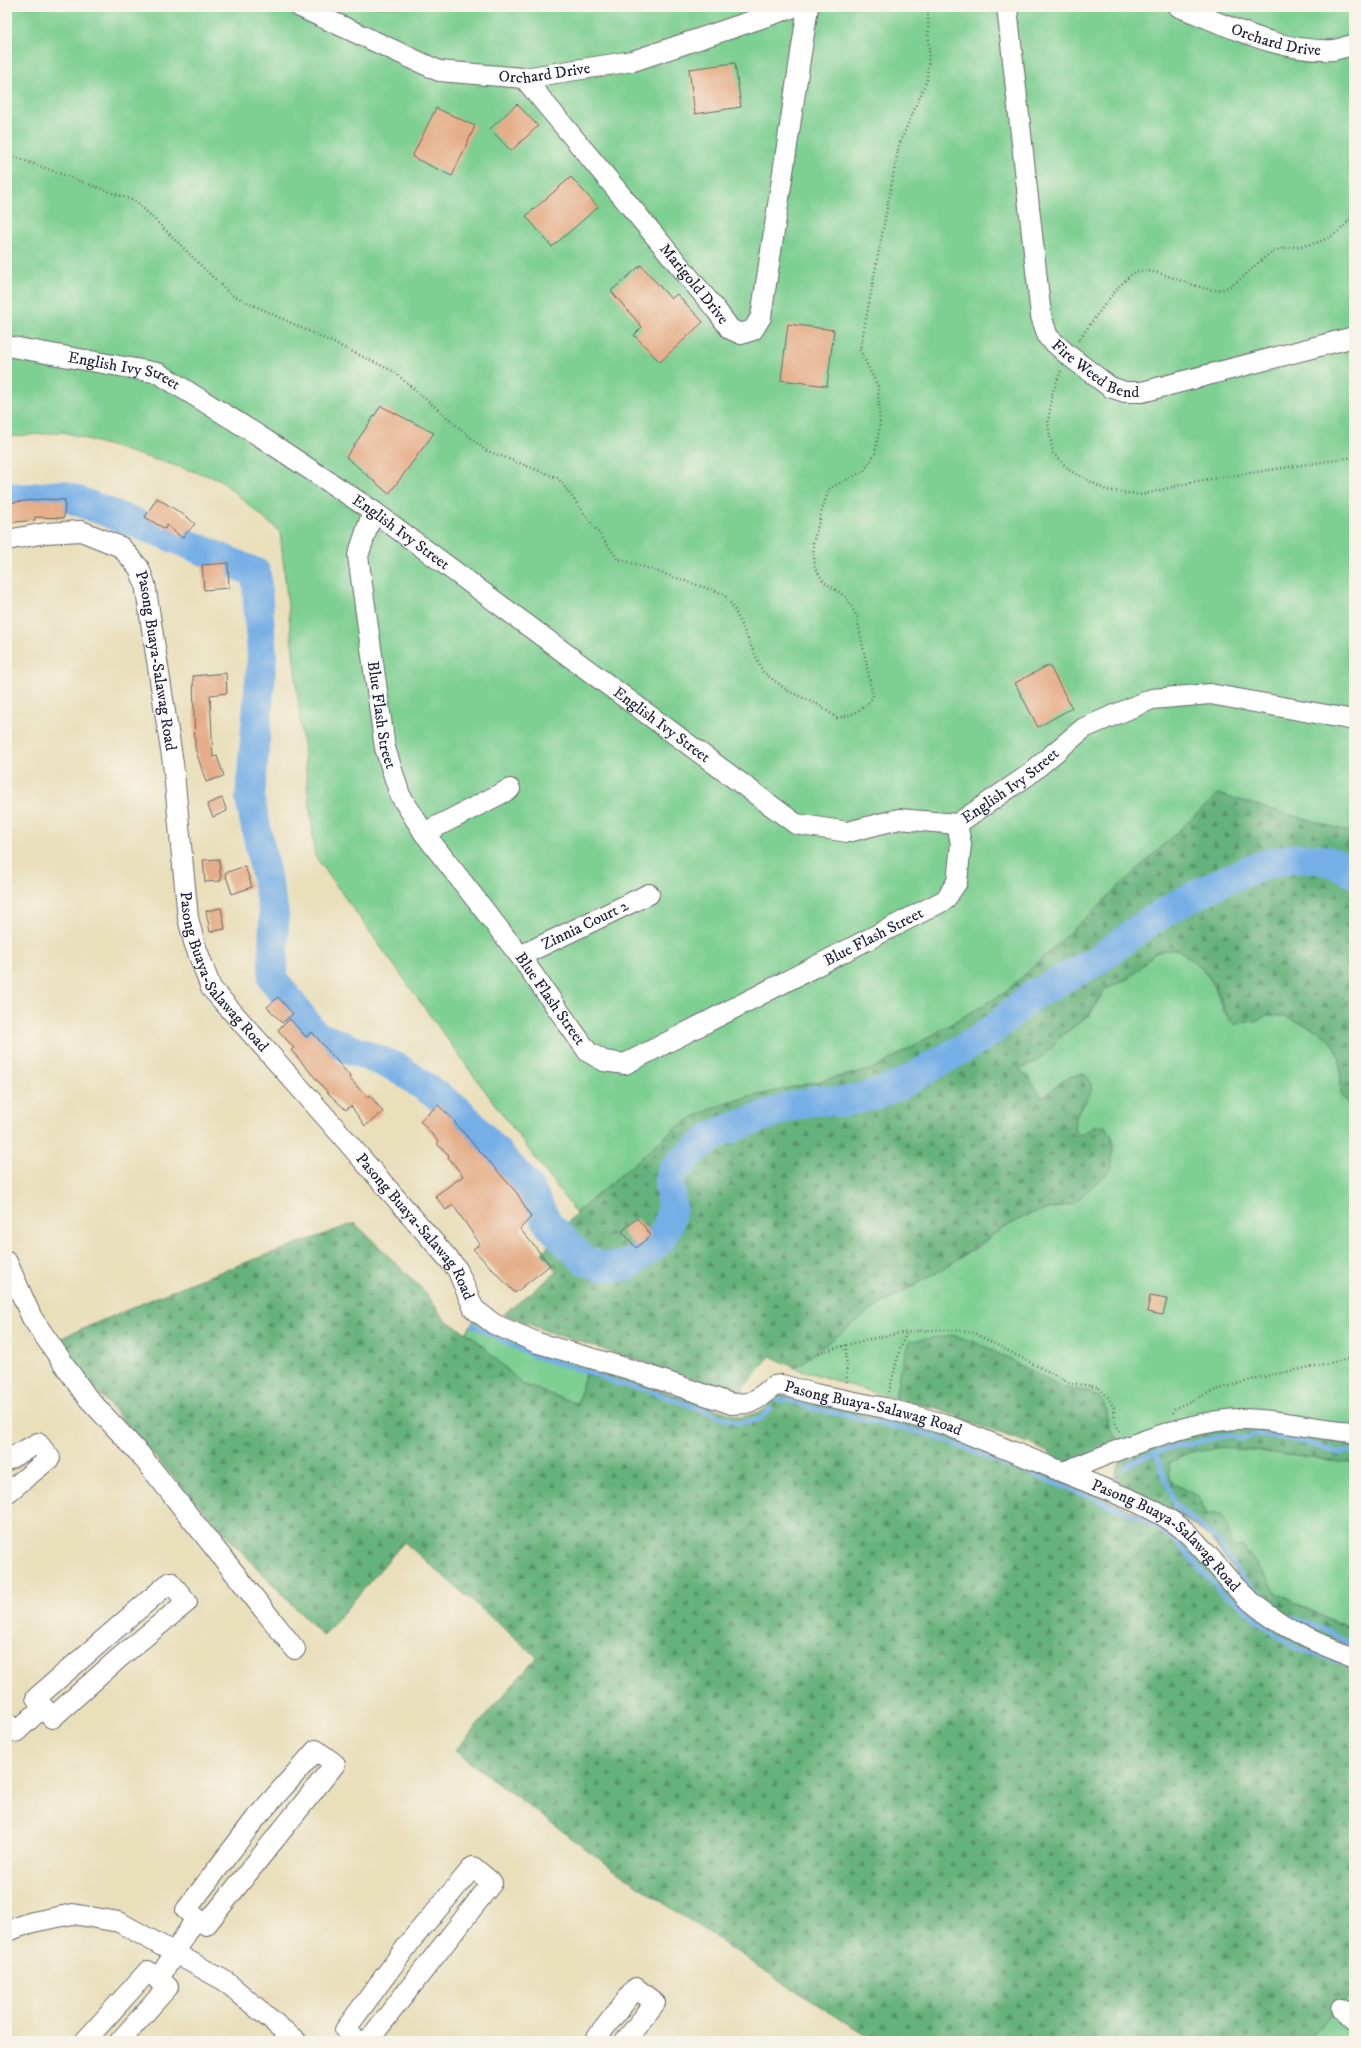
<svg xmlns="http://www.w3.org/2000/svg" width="1361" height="2048" viewBox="0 0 1361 2048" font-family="'IM FELL DW Pica',serif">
	<defs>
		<pattern id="forest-firs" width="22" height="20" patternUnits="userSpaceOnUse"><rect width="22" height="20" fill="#66b27c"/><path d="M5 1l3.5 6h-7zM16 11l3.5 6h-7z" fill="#549067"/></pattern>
	</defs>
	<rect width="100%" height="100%" fill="#f7f3e8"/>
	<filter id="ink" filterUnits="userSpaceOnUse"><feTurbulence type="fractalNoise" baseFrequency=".025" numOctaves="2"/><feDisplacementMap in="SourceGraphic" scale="8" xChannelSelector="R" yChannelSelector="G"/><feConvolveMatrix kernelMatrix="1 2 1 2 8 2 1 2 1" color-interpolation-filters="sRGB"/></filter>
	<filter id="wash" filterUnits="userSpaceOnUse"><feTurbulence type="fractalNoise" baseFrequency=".012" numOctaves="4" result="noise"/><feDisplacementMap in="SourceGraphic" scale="16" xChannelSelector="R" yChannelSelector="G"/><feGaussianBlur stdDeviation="0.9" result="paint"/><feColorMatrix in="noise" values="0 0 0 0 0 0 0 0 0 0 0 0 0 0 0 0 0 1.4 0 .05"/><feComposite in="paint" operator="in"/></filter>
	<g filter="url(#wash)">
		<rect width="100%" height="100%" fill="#e9dfbb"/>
		<g fill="#7dcf92" stroke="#507866">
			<polygon points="7,7 1354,7 1354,833 1218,795 1006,992 874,1069 727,1102 678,1127 576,1213 474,1076 315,856 280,532 219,479 64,432 7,437"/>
			<path d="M1177,949C1206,970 1214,979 1224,1013L1255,1021L1269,1015L1284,1016L1319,1031L1331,1041L1340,1058L1341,1096L1354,1109V1427L1122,1443L1112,1432L1107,1420L1108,1411L1094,1392L1061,1387L971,1340L899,1373L895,1399L795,1368L867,1313L978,1247L997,1232L1031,1213L1073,1204L1114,1150L1112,1137L1106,1127H1094L1080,1135L1074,1130C1075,1126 1075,1121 1076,1117C1083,1100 1101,1092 1085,1074C1066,1074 1056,1087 1042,1099L1036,1087L1019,1070L1035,1062L1050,1050L1057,1039L1089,1016L1104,990L1131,977L1154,954L1161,951Z"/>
			<polygon points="474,1320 587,1366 578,1403 575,1403 522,1384 473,1337 466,1333"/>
			<polygon points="1215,1448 1257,1450 1274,1454 1311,1457 1330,1461 1354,1462 1354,1623 1351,1626 1335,1623 1277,1593 1261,1573 1234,1546 1223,1514 1207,1514 1198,1496 1174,1484 1170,1478 1168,1463 1190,1452"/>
			<polygon points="1354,1991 1354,2041 1307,2041"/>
		</g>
		<g fill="url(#forest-firs)" stroke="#446a5c">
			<path d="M1218,794L1354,833V1109L1341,1096L1340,1058L1331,1041L1319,1031L1284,1016L1269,1015L1255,1021L1233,1024C1223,1012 1223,1004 1217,990C1209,972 1193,960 1177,949L1161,951L1154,954L1131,977L1104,990L1089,1015L1057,1039L1050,1050L1035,1062L1019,1070L1028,1076L1042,1098C1057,1087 1065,1074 1085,1074C1101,1092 1083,1100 1076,1117C1075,1121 1075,1126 1074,1130L1080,1135L1094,1127L1106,1126L1112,1137V1169L1073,1204L1031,1213L997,1232L944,1269L899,1293L867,1313L795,1368L770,1356L739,1393L549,1332L504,1314L557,1272L542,1253L576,1213L678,1126L692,1118L727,1102L874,1069L1006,992Z"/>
			<path d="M355,1223L426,1293L444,1319L473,1337L522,1384L575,1403H578L587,1366L741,1417L763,1411L776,1393L932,1430L1090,1492L1172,1528L1208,1565L1354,1663V1991L1307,2041H876L794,1990L617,1872L455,1751L537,1657L404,1542L323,1636C229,1541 140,1442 54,1341L195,1281Z"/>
			<path d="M952,1335C992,1345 1023,1369 1060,1386C1073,1392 1090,1388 1100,1398C1107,1405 1106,1412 1107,1420C1109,1430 1116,1436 1122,1443L1068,1463L1031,1444L982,1427L938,1409L895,1399L899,1373L910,1341Z"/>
			<polygon points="1239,1426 1354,1435 1354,1462 1330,1461 1311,1457 1274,1454 1257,1450 1215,1448 1190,1452 1168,1463 1170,1478 1174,1484 1198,1496 1207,1514 1223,1514 1234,1546 1242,1545 1277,1593 1335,1623 1351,1626 1354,1623 1354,1647 1286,1620 1247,1590 1211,1538 1181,1516 1112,1485 1121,1456 1207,1432"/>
		</g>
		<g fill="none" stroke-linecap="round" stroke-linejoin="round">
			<g stroke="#76afe6" stroke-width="5">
				<polyline points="473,1325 534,1356 595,1374 618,1384 644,1389 738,1423 761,1419 770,1409"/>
				<polyline points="779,1400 790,1400 808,1407 930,1435 1088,1496 1143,1519 1164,1532 1177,1543 1222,1592 1276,1635 1294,1647 1339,1662"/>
				<polyline points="1156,1453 1175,1505 1217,1540 1244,1580 1263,1599"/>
				<polyline points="1125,1468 1136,1460 1152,1454 1180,1445 1191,1444 1226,1435 1242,1438 1256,1435 1279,1437 1304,1442 1337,1453 1354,1451"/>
				<polyline points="1291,1618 1323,1628 1354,1644"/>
			</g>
			<polyline stroke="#76afe6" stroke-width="30" points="7,497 23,499 62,495 167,535 256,573 262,657 250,799 274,914 273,979 315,1035 398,1068 459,1111 527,1185 549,1225 584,1260 604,1267 628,1266 659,1241 668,1225 672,1207 669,1181 672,1171 684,1159 716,1134 786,1108 817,1100 844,1102 875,1095 898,1086 976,1041 995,1028 1030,997 1096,961 1146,924 1173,907 1219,883 1253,869 1276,861 1297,858 1320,859 1337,864 1354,873"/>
		</g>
		<g id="blocks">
			<g fill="#e5ae88">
				<polygon points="735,63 741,107 695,114 689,69"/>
				<polygon points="517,104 538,126 511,151 490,129"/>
				<polygon points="436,108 475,126 452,176 412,157"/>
				<polygon points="571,177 598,207 552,247 526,216"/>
				<polygon points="641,265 671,299 677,294 703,322 660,362 634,335 642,327 611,291"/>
				<polygon points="788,324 834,330 827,386 781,380"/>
				<polygon points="381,406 434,433 389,494 346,457"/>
				<polygon points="157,498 187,517 195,524 182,538 167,525 165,529 145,517"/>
				<polygon points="44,499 65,500 64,518 35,517 35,520 7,523 7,503"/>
				<polygon points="228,563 229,588 204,590 202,565"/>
				<polygon points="1049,665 1072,708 1038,727 1015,683"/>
				<polygon points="226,673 227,693 210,695 213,757 217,756 224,776 206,782 195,748 193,676"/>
				<polygon points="222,798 227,811 213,817 207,804"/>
				<polygon points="219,859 221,881 205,882 203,860"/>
				<polygon points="245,866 252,887 232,894 225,873"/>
				<polygon points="221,908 225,929 210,932 206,911"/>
				<polygon points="278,997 293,1014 282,1023 267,1007"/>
				<polygon points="290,1019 306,1037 312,1032 350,1076 349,1078 367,1097 370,1095 383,1112 365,1126 351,1106 346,1110 329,1094 291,1050 294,1048 278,1030"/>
				<polygon points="438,1105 455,1121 454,1122 517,1193 531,1217 520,1229 550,1265 515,1293 473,1249 480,1244 453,1205 446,1210 435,1196 463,1176 448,1157 449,1155 437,1144 439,1142 420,1121"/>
				<polygon points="637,1218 651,1235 636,1248 622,1231"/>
				<polygon points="1150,1296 1167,1299 1163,1315 1147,1312"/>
			</g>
		</g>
	</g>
	<g filter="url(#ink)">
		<use href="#blocks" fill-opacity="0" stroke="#686468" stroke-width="1"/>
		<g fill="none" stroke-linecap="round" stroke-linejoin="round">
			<g stroke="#686468" stroke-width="22">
				<g id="minor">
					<path id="s1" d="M300,7L439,71L524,78L633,61L794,7"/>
					<path id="s2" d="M1007,7L1041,316L1048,337L1068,355L1110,387L1125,392H1142L1354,337"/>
					<path id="s3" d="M1179,7C1227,25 1280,53 1333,50C1340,49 1347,46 1354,45"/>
					<path id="s4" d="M524,78L717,311L730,329L741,334L753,330L761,317L808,7"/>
					<path id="s5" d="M7,346L158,373L261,437L373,511L796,824L848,832L899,819L957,824L1027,776L1084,728L1152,699L1210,694L1354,720"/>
					<path id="s6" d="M373,511L358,556L385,748L400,795L424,833L520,956L588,1052L604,1061L625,1064L945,900L957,882L961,844L957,824"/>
					<path id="s7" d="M7,540L46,533L81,531L121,547L139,568L145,584L173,763L188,918L194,942L211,988L324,1115L457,1269L474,1309L494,1324L538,1343L629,1369L732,1404L749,1403L757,1399L774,1386L782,1385L815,1394L885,1408L944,1424L1132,1500C1151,1509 1170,1518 1186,1532C1209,1553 1225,1579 1248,1599C1282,1628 1313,1642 1354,1657"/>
					<polyline points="424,833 510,789"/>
					<path id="s8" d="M520,956L649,894"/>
					<polyline points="7,1262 32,1318 86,1396 139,1453 295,1649"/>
					<polyline points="7,1460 38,1443 50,1458 7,1493"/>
					<path d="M1064,1472C1112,1452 1191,1419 1242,1419C1279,1419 1317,1430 1354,1432"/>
					<polygon points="170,1582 187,1602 119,1658 52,1718 36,1698"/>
					<polyline points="7,1723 16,1732 43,1707"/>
					<polygon points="316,1750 335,1764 206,1925 186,1910 256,1818"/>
					<polyline points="7,1931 33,1922 73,1914 119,1922 225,1981 296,2041"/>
					<polyline points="158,1980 196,1918"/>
					<polyline points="1343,2011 1354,2021"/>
					<polyline points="85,2041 148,1971 168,1987 120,2041"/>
					<polyline points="358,2041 345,2030 413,1938 473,1867 492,1883 368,2041"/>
					<polyline points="594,2041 636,1988 655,2003 625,2041"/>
				</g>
			</g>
			<g stroke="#686468" stroke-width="2.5" stroke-dasharray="1 3" stroke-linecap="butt">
				<path d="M7,154L137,202L230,294L393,371L485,450L558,478L617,558L724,594L734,609L763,672L788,691L819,705L837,718C854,715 863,710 873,697L857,617L846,597L824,582L815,568L813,543L824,503L830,488L864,471L875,454L880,425L878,387L860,350L899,145L927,80L929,52L928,7"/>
				<path d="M1078,341C1091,324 1117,284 1134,273C1150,263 1195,290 1216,290C1239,289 1254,262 1273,252C1281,248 1291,247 1300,246C1324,243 1341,234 1354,213"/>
				<polyline points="1061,371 1052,394 1048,424 1053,453 1069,470 1106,490 1142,495 1192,482 1354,457"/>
				<polyline points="846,1345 847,1382"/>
				<path d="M819,1353C864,1339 927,1323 974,1333L1070,1383L1098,1387L1107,1396L1114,1408L1115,1421L1119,1431"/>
				<polyline points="889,1392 899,1352 906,1334"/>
				<polyline points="1173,1413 1175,1408 1213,1391 1261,1377 1354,1358"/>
			</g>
			<use href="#minor" stroke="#fff" stroke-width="20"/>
		</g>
	</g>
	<g text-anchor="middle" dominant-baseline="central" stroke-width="3.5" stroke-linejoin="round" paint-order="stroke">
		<g font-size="16" fill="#22223b" stroke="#f7f3e8">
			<text stroke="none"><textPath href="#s3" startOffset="103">Orchard Drive</textPath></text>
			<text stroke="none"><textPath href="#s1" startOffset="259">Orchard Drive</textPath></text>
			<text stroke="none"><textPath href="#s4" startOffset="267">Marigold Drive</textPath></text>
			<text stroke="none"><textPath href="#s2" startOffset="392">Fire Weed Bend</textPath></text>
			<text stroke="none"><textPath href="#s5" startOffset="120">English Ivy Street</textPath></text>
			<text stroke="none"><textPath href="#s5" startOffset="444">English Ivy Street</textPath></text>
			<text stroke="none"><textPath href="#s7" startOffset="240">Pasong Buaya-Salawag Road</textPath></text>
			<text stroke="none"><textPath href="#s6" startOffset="208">Blue Flash Street</textPath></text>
			<text stroke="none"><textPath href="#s5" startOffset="768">English Ivy Street</textPath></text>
			<text stroke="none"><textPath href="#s5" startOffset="1164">English Ivy Street</textPath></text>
			<text stroke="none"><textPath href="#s8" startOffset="72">Zinnia Court 2</textPath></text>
			<text stroke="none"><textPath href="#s6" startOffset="928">Blue Flash Street</textPath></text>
			<text stroke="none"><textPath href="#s7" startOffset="564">Pasong Buaya-Salawag Road</textPath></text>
			<text stroke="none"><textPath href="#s6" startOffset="544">Blue Flash Street</textPath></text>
			<text stroke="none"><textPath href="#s7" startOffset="888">Pasong Buaya-Salawag Road</textPath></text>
			<text stroke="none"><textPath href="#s7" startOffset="1416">Pasong Buaya-Salawag Road</textPath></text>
			<text stroke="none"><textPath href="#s7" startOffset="1740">Pasong Buaya-Salawag Road</textPath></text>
		</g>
	</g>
	<rect width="1361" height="2048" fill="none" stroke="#f7f3e8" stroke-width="24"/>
</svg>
